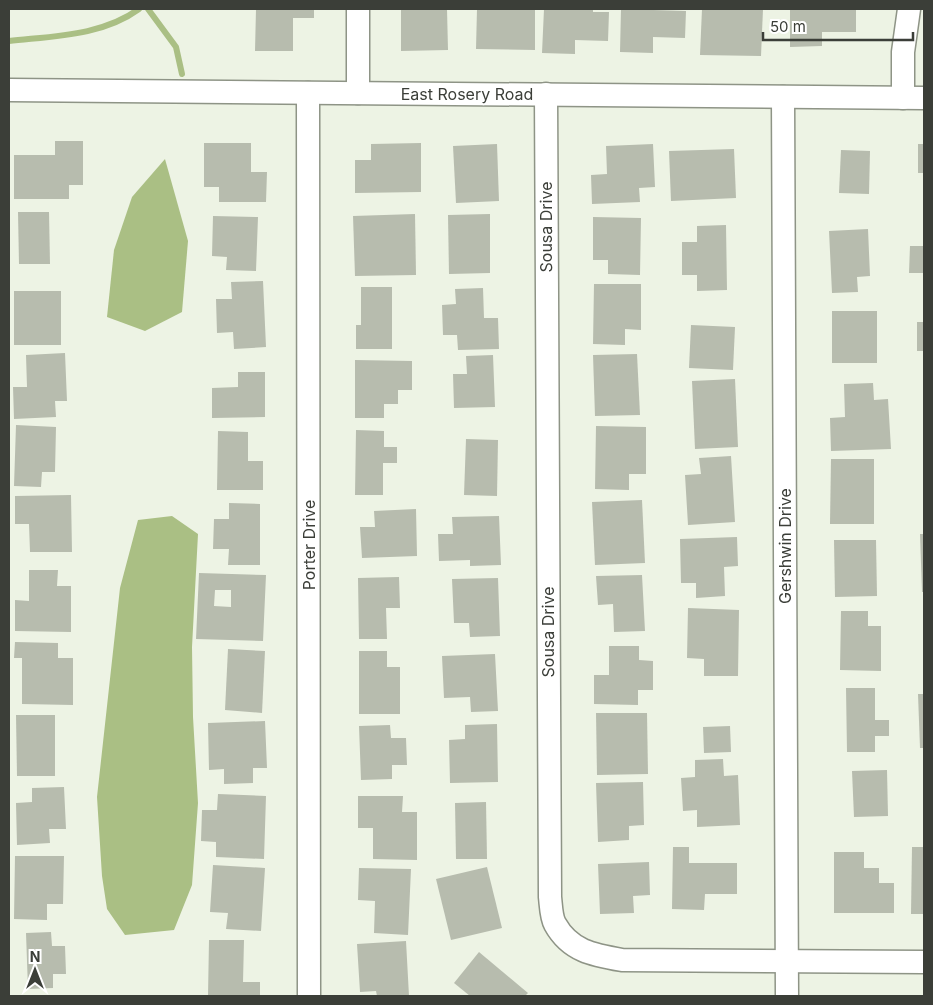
<svg xmlns="http://www.w3.org/2000/svg" width="933" height="1005" viewBox="0 0 933 1005" font-family="Inter,sans-serif">
	<rect width="100%" height="100%" fill="#edf3e4"/>
	<g fill="#aabf84">
		<polygon points="165,159 188,241 182,312 145,331 107,317 114,250 132,197"/>
		<polygon points="172,516 198,534 192,647 193,717 198,803 192,885 174,930 125,935 107,909 102,876 97,797 120,588 138,520"/>
	</g>
	<g fill="none" stroke-linecap="round" stroke-linejoin="round">
		<g stroke="#aabf84" stroke-width="6">
			<polyline points="148,9 176,47 182,74"/>
			<path d="M9,41C53,36 102,36 139,9"/>
		</g>
	</g>
	<g fill="#b7bcae" fill-rule="evenodd">
		<polygon points="256,9 314,9 314,18 293,18 293,51 255,51"/>
		<polygon points="401,9 447,9 448,50 401,51"/>
		<polygon points="477,9 535,9 535,50 476,49"/>
		<polygon points="544,9 593,9 593,12 609,12 608,41 575,40 575,54 542,53"/>
		<polygon points="621,9 686,11 685,38 653,37 653,53 620,52"/>
		<polygon points="702,9 763,9 761,56 700,55"/>
		<polygon points="790,9 856,9 856,32 822,32 822,46 790,47"/>
		<polygon points="55,141 83,141 83,185 69,185 69,199 14,199 14,155 55,155"/>
		<polygon points="204,143 251,143 251,172 267,172 266,202 219,202 219,187 204,187"/>
		<polygon points="421,143 421,192 355,193 355,160 371,160 371,144"/>
		<polygon points="497,144 499,201 456,203 453,146"/>
		<polygon points="653,144 655,187 639,188 640,202 592,204 591,175 607,174 606,146"/>
		<rect x="918" y="144" width="6" height="29"/>
		<polygon points="734,149 736,198 671,201 669,151"/>
		<polygon points="841,150 870,151 869,194 839,193"/>
		<polygon points="18,212 49,212 50,264 19,264"/>
		<polygon points="415,214 416,275 355,276 353,216"/>
		<polygon points="490,214 490,273 449,274 448,215"/>
		<polygon points="213,216 258,217 256,271 226,270 227,257 212,256"/>
		<polygon points="593,217 641,218 640,275 608,274 608,260 593,260"/>
		<polygon points="726,225 727,290 697,291 697,275 682,275 682,242 697,242 697,226"/>
		<polygon points="868,229 870,276 857,277 858,292 832,293 829,231"/>
		<polygon points="910,246 924,246 924,273 909,273"/>
		<polygon points="263,281 266,347 234,349 233,332 217,333 216,299 232,299 231,282"/>
		<polygon points="594,284 641,284 641,330 625,329 625,345 593,344"/>
		<polygon points="361,287 392,287 392,349 356,349 356,325 361,325"/>
		<polygon points="483,288 484,318 498,318 499,349 458,350 457,335 443,335 442,305 456,304 455,289"/>
		<rect x="14" y="291" width="47" height="54"/>
		<rect x="832" y="311" width="45" height="52"/>
		<rect x="917" y="322" width="7" height="29"/>
		<polygon points="691,325 735,327 733,370 689,368"/>
		<polygon points="65,353 67,401 55,401 56,417 14,419 13,387 27,387 26,355"/>
		<polygon points="637,354 640,415 595,416 593,355"/>
		<polygon points="493,355 495,407 454,408 453,374 467,374 466,356"/>
		<polygon points="355,360 412,361 412,390 398,390 398,404 384,404 384,418 355,418"/>
		<polygon points="238,372 265,372 265,417 212,418 212,388 238,387"/>
		<polygon points="735,379 738,447 695,449 692,381"/>
		<polygon points="873,383 874,400 888,399 891,449 831,451 830,418 845,417 844,384"/>
		<polygon points="16,425 56,427 55,472 42,472 41,487 14,486"/>
		<polygon points="596,426 646,427 646,474 629,474 629,490 595,489"/>
		<polygon points="356,430 384,431 384,447 397,447 397,463 383,463 383,495 355,495"/>
		<polygon points="218,431 248,432 248,461 263,461 263,490 217,490"/>
		<polygon points="466,439 498,440 497,496 464,495"/>
		<polygon points="731,456 735,522 688,525 685,475 701,474 699,458"/>
		<polygon points="831,459 874,459 874,524 830,524"/>
		<polygon points="71,495 72,552 30,552 29,524 15,524 15,496"/>
		<polygon points="642,500 645,563 595,565 592,502"/>
		<polygon points="229,503 260,504 260,565 228,565 229,549 213,549 214,519 229,519"/>
		<polygon points="416,509 417,556 362,558 360,527 375,527 374,511"/>
		<polygon points="499,516 501,565 470,566 470,560 439,561 438,534 453,534 452,517"/>
		<polygon points="920,534 924,534 924,592 922,592"/>
		<polygon points="737,537 738,566 724,567 725,596 696,598 696,583 681,583 680,539"/>
		<polygon points="834,540 876,540 877,596 835,597"/>
		<polygon points="29,570 58,570 57,586 71,586 71,632 15,631 15,600 29,601"/>
		<path d="M199,573L266,575L263,641L196,639ZM215,590H231V607L214,606Z"/>
		<polygon points="642,575 645,631 614,632 613,604 598,605 596,576"/>
		<polygon points="399,577 400,608 386,608 387,639 359,639 358,578"/>
		<polygon points="498,578 500,636 470,637 469,623 454,623 452,579"/>
		<polygon points="688,608 739,610 738,676 704,676 704,659 687,658"/>
		<polygon points="841,611 868,611 868,626 881,626 881,671 840,670"/>
		<polygon points="15,642 58,643 58,658 73,658 73,705 22,704 22,658 14,658"/>
		<polygon points="609,646 639,646 639,660 653,661 653,690 638,690 638,705 594,704 594,675 609,675"/>
		<polygon points="228,649 265,651 262,713 225,710"/>
		<polygon points="359,651 387,651 387,667 400,667 400,714 359,714"/>
		<polygon points="495,654 498,711 471,712 470,697 444,698 442,656"/>
		<polygon points="846,688 875,688 875,720 889,720 889,736 875,736 875,752 847,752"/>
		<polygon points="918,694 924,694 924,748 920,748"/>
		<polygon points="596,713 647,713 648,774 597,775"/>
		<polygon points="16,715 55,715 55,776 17,776"/>
		<polygon points="265,721 267,768 253,768 253,783 224,784 224,769 209,770 208,723"/>
		<polygon points="497,724 498,782 450,783 449,740 465,739 465,725"/>
		<polygon points="390,725 391,738 406,738 407,765 392,765 392,779 361,780 359,726"/>
		<polygon points="730,726 731,752 704,753 703,727"/>
		<polygon points="723,759 724,776 738,775 740,825 697,827 697,810 683,811 681,778 695,777 695,760"/>
		<polygon points="887,770 888,816 854,817 852,771"/>
		<polygon points="643,782 644,825 629,826 629,840 598,842 596,783"/>
		<polygon points="64,787 66,829 49,829 50,843 17,845 16,803 32,802 32,788"/>
		<polygon points="218,794 266,796 264,859 216,857 216,842 201,841 202,810 217,810"/>
		<polygon points="358,796 403,796 402,812 417,812 417,860 373,859 373,828 358,828"/>
		<polygon points="486,802 487,859 456,859 455,803"/>
		<polygon points="673,847 689,847 689,863 737,863 737,894 705,894 704,910 672,909"/>
		<polygon points="912,847 924,847 924,914 911,914"/>
		<polygon points="834,852 864,852 864,868 879,868 879,883 894,883 894,913 834,913"/>
		<polygon points="15,856 64,856 63,904 47,904 47,920 14,919"/>
		<polygon points="649,862 650,895 633,896 634,913 600,914 598,864"/>
		<polygon points="213,865 265,868 261,931 226,929 228,913 210,912"/>
		<polygon points="487,867 502,928 451,940 436,879"/>
		<polygon points="359,868 411,869 408,935 374,933 375,901 358,900"/>
		<polygon points="51,932 52,946 65,946 66,974 53,974 53,988 28,989 26,933"/>
		<polygon points="209,940 244,940 243,982 260,982 260,996 208,996"/>
		<polygon points="406,941 409,996 377,996 376,991 360,992 357,944"/>
		<polygon points="479,952 528,993 525,996 470,996 454,983"/>
	</g>
	<g fill="none" stroke-linecap="round" stroke-linejoin="round">
		<g stroke="#8e9486" stroke-width="25">
			<g id="minor">
				<polyline points="358,9 358,93"/>
				<polyline points="9,90 924,98"/>
				<polyline points="308,93 309,996"/>
				<path d="M546,94L550,897C551,905 551,917 555,924C570,951 593,955 622,960L924,962"/>
				<polyline points="783,97 787,996"/>
				<polyline points="903,98 903,52 909,9"/>
			</g>
		</g>
		<use href="#minor" stroke="#fff" stroke-width="22"/>
	</g>
	<g text-anchor="middle" dominant-baseline="central" stroke-width="4" stroke-linejoin="round" paint-order="stroke">
		<g font-size="16" fill="#3b3e38" stroke="#fff">
			<text x="467" y="94">East Rosery Road</text>
			<text transform="translate(546 227) rotate(-90)">Sousa Drive</text>
			<text transform="translate(309 545) rotate(-90)">Porter Drive</text>
			<text transform="translate(785 546) rotate(-90)">Gershwin Drive</text>
			<text transform="translate(548 632) rotate(-90)">Sousa Drive</text>
		</g>
	</g>
	<rect width="933" height="1005" fill="none" stroke="#3b3e38" stroke-width="20"/>
	<g transform="translate(35 970)" stroke="#ffffff" stroke-width="4" paint-order="stroke">
	<path d="M0-4L9 19L0 12L-9 19Z" fill="#3b3e38"/>
	<text y="-8" font-size="14" font-weight="bold" text-anchor="middle" fill="#3b3e38">N</text>
	</g>
	<path d="M763 32v8h150v-8" fill="none" stroke="#3b3e38" stroke-width="2.5"/>
	<text x="770" y="32" font-size="15" fill="#3b3e38" stroke="#ffffff" stroke-width="4" paint-order="stroke">50 m</text>
</svg>
